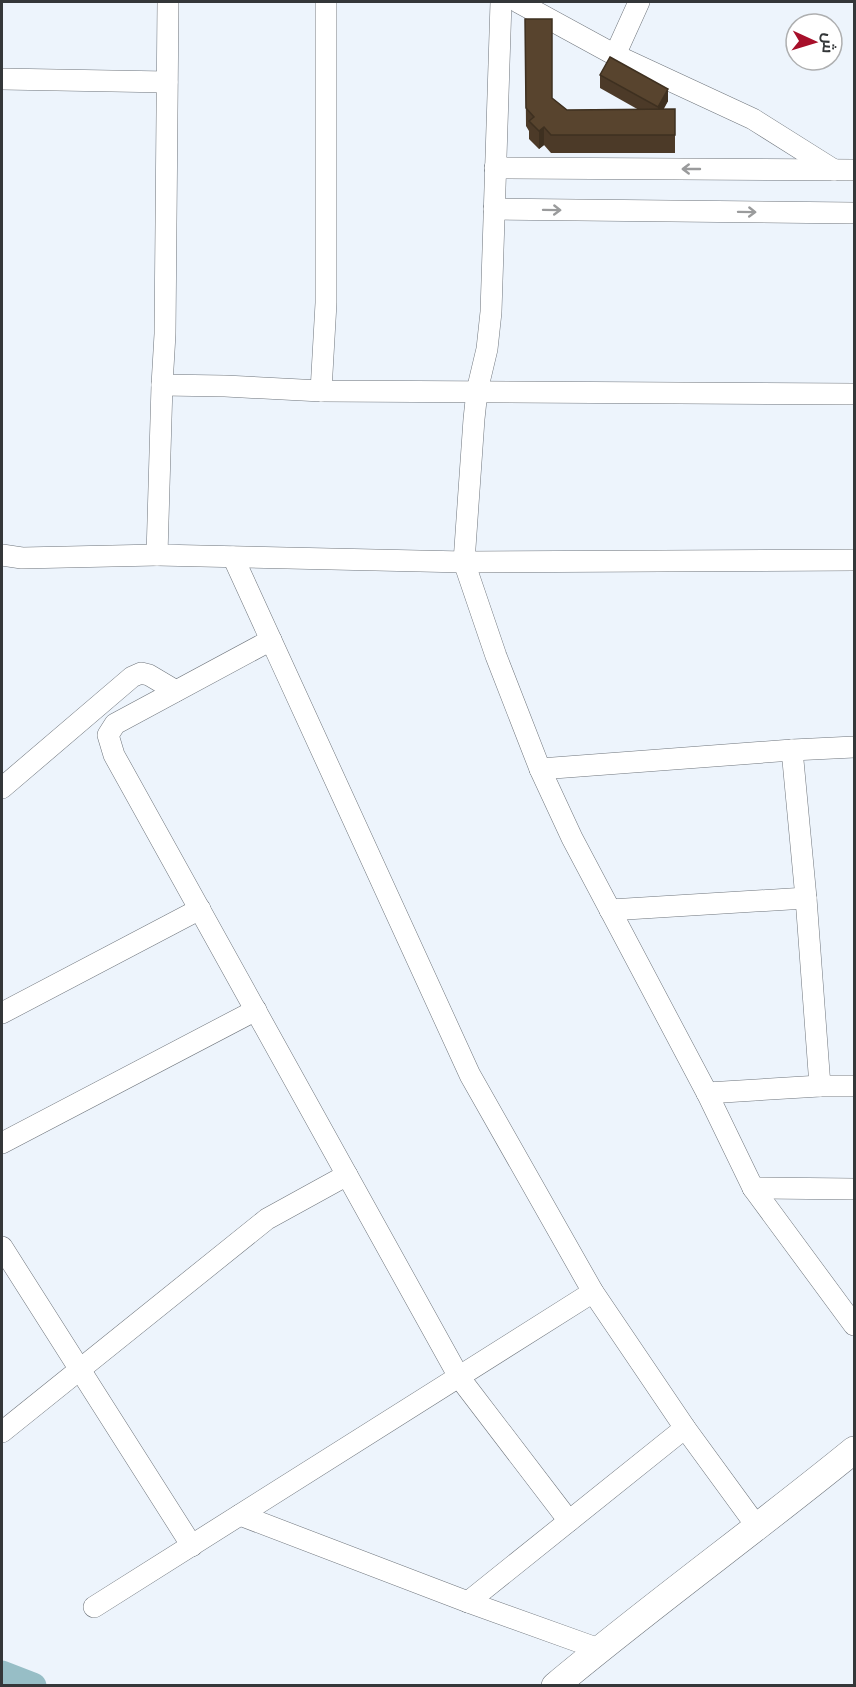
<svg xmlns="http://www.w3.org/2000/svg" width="856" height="1687" viewBox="0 0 856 1687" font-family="'PT Serif',Cairo,serif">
	<rect width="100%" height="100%" fill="#edf4fc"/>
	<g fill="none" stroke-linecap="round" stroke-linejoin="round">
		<polyline stroke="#97bec6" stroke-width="27" points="2,1674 33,1686"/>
		<g stroke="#6f757c" stroke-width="22">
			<g id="minor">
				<polyline points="168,2 165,334 162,385 225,386 321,391 854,394"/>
				<polyline points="501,2 491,312 487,349 477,391 474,419 464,562 496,656 540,769 572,838 707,1093 753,1188 854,1325"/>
				<polyline points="518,2 615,55 753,119 834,170"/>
				<polyline points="615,55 639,2"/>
				<polyline points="2,79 167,82"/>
				<polyline points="495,168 854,170"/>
				<polyline points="494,209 854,213"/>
				<polyline points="162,385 157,555 464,562 854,560"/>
				<polyline points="321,391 326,303 326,2"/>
				<polyline points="2,555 22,558 157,555"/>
				<polyline points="233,557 470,1075 593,1292 685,1428 758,1528"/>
				<polyline points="271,640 115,724 108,735 114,755 459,1377 569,1521"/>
				<polyline points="540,769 792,750"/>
				<polyline points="2,788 132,677 141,673 149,675 176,691"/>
				<polyline points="806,898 820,1086"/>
				<polyline points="610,910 806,898 792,750 854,747"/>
				<polyline points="2,1013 200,909"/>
				<polyline points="707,1093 820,1086 854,1086"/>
				<polyline points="2,1143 256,1010"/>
				<polyline points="753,1188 854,1189"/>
				<polyline points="2,1247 192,1546"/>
				<polyline points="2,1432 267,1219 347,1175"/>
				<polyline points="240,1515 468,1602 599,1649"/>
				<polyline points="468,1602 685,1428"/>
				<polyline points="94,1607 593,1292"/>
			</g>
		</g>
		<g stroke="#6f757c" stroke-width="28">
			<path id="tertiary" d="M555,1686C653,1604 756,1530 854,1450"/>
		</g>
		<use href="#minor" stroke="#fff" stroke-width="21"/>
		<use href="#tertiary" stroke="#fff" stroke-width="27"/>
	</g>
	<polygon fill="#4c3a28" points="525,19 552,98 567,110 639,110 600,88 600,75 668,101 663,109 675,109 675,153 551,153 544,145 539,149 529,139 529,131 526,126"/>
	<g fill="#3e3020">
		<polygon points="668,89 668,101 658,120 658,107"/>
		<polygon points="544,127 544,145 539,149 539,131"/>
	</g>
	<g fill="#58442e" stroke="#3e3020" stroke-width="1.5">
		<polygon points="525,19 552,19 552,98 567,110 675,109 675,135 551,135 544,127 539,131 529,121 534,117 526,108"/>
		<polygon points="610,57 668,89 658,107 600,75"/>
	</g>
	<defs><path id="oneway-shaft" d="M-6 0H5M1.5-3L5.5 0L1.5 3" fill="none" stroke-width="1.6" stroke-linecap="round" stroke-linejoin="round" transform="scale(1.5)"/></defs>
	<g stroke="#9a9b9c">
		<use href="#oneway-shaft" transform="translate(691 169) rotate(-180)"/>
		<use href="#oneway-shaft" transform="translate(552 210) rotate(1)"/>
		<use href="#oneway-shaft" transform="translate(747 212) rotate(1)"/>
	</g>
	<rect width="856" height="1687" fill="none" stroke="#343739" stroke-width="6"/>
	<g transform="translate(814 42) rotate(94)"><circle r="28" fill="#ffffff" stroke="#aeafb0" stroke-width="1.5"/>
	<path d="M0-4.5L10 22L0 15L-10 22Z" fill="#a70f2a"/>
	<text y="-9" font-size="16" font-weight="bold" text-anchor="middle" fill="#343739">ش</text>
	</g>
</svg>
